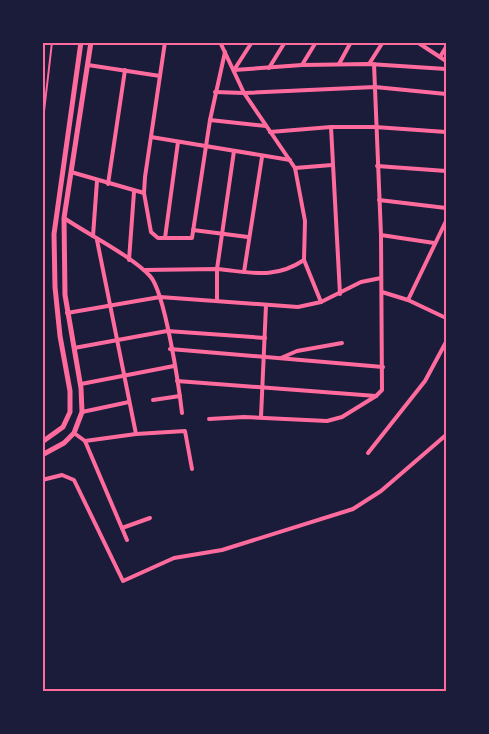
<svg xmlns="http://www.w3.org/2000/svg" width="489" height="734" viewBox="0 0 489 734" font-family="Jost,sans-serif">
	<rect width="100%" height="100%" fill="#1b1b3a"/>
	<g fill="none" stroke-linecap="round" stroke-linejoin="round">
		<polyline stroke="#ff6b9d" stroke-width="2" points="42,129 52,42"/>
		<g stroke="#ff6b9d" stroke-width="4">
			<polyline points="165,42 145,177 144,193 151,232 158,238 192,238 210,120 225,52"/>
			<polyline points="220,42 244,93 295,168 305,221 304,260 321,302"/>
			<polyline points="417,42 446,61"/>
			<polyline points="440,57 446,47"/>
			<polyline points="339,64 351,42"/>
			<polyline points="369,64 383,42"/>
			<polyline points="88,65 160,76"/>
			<polyline points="302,65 316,42"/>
			<polyline points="269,68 285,42"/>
			<polyline points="234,70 302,65 369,64 446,69"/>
			<polyline points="234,70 252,42"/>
			<polyline points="215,92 244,93 375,87 446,94"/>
			<polyline points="210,120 266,126"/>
			<polyline points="331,127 340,294"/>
			<polyline points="270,132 331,127 375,127 446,132"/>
			<polyline points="151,137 290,160"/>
			<path d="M234,151L217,269C250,272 274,280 304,260"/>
			<polyline points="377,166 446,171"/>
			<polyline points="295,168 332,165"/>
			<polyline points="71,172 144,193"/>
			<polyline points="108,184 125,70"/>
			<polyline points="379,200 446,208"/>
			<path d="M64,218C89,235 130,255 150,276C165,292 179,387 182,413"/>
			<polyline points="193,230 248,237"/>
			<polyline points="381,235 434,243"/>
			<polyline points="93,236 97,181"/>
			<polyline points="165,238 178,142"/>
			<polyline points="97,240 136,434"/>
			<polyline points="129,260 134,192"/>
			<polyline points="144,270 217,269 217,300"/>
			<polyline points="244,272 262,157"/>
			<polyline points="382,292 408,300 446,318"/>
			<polyline points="408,300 446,221"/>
			<polyline points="67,313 160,297 298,307 321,302 361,282 381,278"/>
			<polyline points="74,348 167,331 265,338"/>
			<polyline points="170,349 383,367"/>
			<polyline points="281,358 297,351 342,343"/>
			<polyline points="177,381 376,396"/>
			<polyline points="81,384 174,366"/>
			<polyline points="153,400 180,396"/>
			<polyline points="82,412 129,402"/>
			<polyline points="261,417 266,305"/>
			<polyline points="209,419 244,417 327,421 342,417 376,396 382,390 381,235 374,64"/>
			<polyline points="74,433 85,441 136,434 185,431 192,469"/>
			<polyline points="85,441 127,540"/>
			<polyline points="368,453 425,381 446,342"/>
			<polyline points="42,480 62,475 74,480 123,581 174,558 222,550 353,509 381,491 446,435"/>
			<polyline points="122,528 150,518"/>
		</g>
		<g stroke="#ff6b9d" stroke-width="5">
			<polyline points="42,442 63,427 70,412 70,391 60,336 55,287 54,234 81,42"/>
			<polyline points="42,455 64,443 74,433 82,412 81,388 65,295 64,218 91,42"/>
		</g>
	</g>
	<rect width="489" height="734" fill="none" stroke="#1b1b3a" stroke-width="88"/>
	<rect x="44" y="44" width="401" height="646" fill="none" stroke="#ff6b9d" stroke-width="2"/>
</svg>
